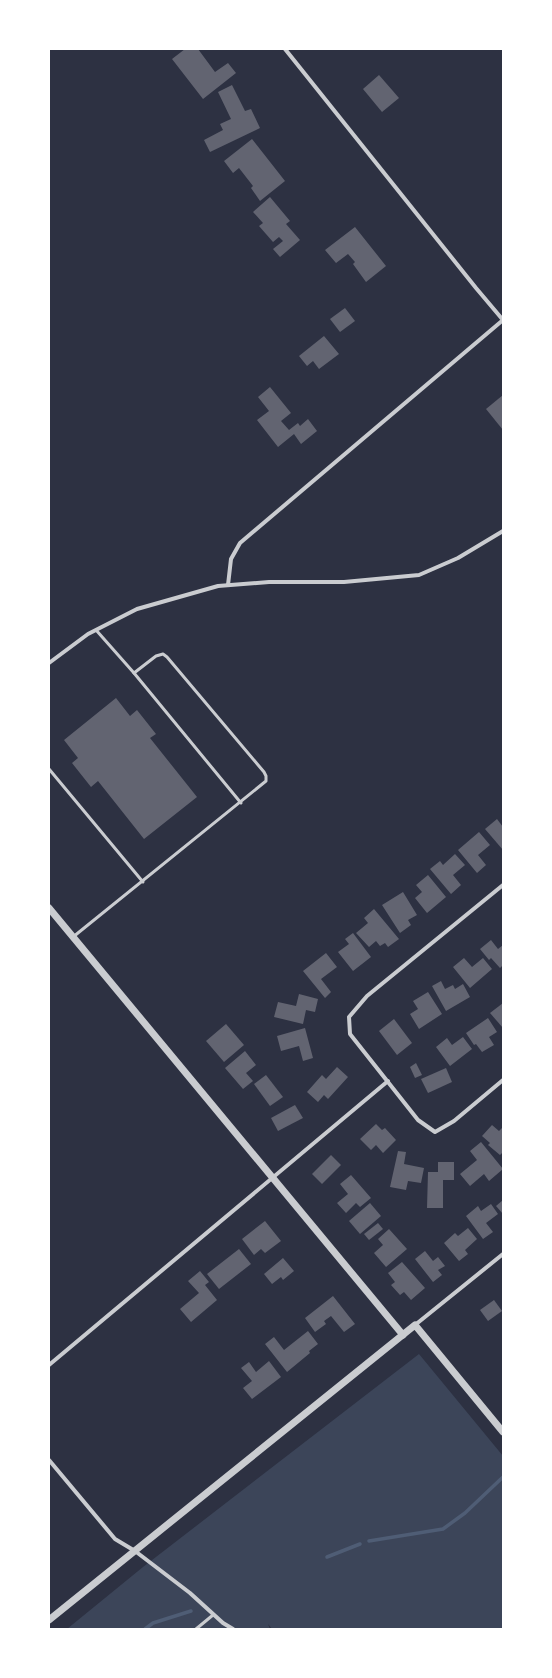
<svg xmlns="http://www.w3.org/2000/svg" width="552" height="1678" viewBox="0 0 552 1678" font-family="'Libre Baskerville',serif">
	<rect width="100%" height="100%" fill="#2d3142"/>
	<polygon fill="#3c4559" points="419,1354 503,1456 503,1629 272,1629 268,1624 270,1629 67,1629 143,1567"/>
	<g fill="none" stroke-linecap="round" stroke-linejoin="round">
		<g stroke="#4f5d75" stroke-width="3.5">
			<polyline points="369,1541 443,1529 465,1513 503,1477"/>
			<polyline points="327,1557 360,1544"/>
			<polyline points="145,1629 153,1623 191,1611"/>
		</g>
	</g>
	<g fill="#626471">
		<polygon points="185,49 198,49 215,72 228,63 236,73 203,99 172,59"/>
		<polygon points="379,75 399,98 382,112 363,89"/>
		<polygon points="232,85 245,111 251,109 260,128 210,152 204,140 223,130 220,124 231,119 218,92"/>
		<polygon points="252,139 285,181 260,201 251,188 253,186 239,168 233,173 224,161"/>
		<polygon points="270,197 290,221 286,224 300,240 280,257 273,249 283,241 279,237 273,242 259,226 263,223 253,212"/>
		<polygon points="355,227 386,266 366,282 353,264 355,262 348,254 336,263 325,250"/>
		<polygon points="345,308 355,321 340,332 330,319"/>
		<polygon points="324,336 339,354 319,369 313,361 307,366 299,356"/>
		<polygon points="270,387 291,413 281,421 289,430 298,423 300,426 308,419 317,431 301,444 294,434 278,447 257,420 269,411 258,397"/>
		<polygon points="503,395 503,430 486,409"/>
		<polygon points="116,698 130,716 137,710 156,734 150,738 197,797 144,839 98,781 91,787 72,763 78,758 64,740"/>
		<polygon points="497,819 503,827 503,850 485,829"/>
		<polygon points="479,832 490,845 478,855 486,865 477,873 458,850"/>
		<polygon points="455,854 465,865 453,875 461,885 451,894 430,869 440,861 443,865"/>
		<polygon points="428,875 446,897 427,913 415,898 422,892 416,885"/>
		<polygon points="403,892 417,915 408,920 411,925 400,933 382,905"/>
		<polygon points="374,909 399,939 388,947 385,943 380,946 376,941 369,947 356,933 368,923 364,918"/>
		<polygon points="353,933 371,957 353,971 338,952 349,944 345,939"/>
		<polygon points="491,940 498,949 503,945 503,965 500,968 491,958 489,960 480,949"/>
		<polygon points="326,953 337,967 321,979 331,992 325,998 303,971"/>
		<polygon points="464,958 472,967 483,958 492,969 470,988 453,967"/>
		<polygon points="441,981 445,989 453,985 455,989 463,984 470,997 446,1011 432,986"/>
		<polygon points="428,992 442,1014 419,1029 410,1014 418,1009 413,1001"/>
		<polygon points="299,994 318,999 315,1012 306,1010 303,1024 274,1017 278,1002 296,1006"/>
		<polygon points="503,1003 503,1028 490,1013"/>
		<polygon points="488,1018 497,1032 489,1037 494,1045 482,1052 476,1044 474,1045 466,1033"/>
		<polygon points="394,1019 412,1043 397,1055 379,1031"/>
		<polygon points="226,1024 244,1045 224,1062 206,1041"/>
		<polygon points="305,1028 313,1058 303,1061 299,1046 281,1051 277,1036"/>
		<polygon points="463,1037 472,1049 450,1066 436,1047 447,1038 452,1045"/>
		<polygon points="245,1051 256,1065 246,1073 253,1081 243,1089 225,1068"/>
		<polygon points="416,1063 422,1075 415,1078 410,1067"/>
		<polygon points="337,1067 348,1077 328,1099 324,1095 318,1102 307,1092 322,1075 326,1079"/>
		<polygon points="446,1068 452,1082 428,1093 421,1079"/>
		<polygon points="266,1075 283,1097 270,1106 254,1084"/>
		<polygon points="295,1105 303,1118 278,1131 271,1118"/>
		<polygon points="376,1124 382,1130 385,1128 396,1140 383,1153 376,1145 371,1150 360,1139"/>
		<polygon points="492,1125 499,1131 503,1127 503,1152 500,1155 488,1145 490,1143 482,1136"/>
		<polygon points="481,1142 503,1169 489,1181 484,1174 470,1186 460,1174 477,1160 470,1151"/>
		<polygon points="398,1151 406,1152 404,1164 424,1168 421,1183 408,1181 406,1190 390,1187"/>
		<polygon points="331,1155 341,1165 322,1184 312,1174"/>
		<polygon points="438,1162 454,1162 454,1180 443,1180 443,1208 427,1208 428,1172 438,1172"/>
		<polygon points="351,1175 371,1198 360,1207 356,1203 346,1213 337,1203 348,1194 340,1184"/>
		<polygon points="503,1200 503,1214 496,1206"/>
		<polygon points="370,1203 381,1216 360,1234 349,1221"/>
		<polygon points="491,1204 498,1214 486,1223 493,1232 483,1239 466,1216 478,1206 481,1211"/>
		<polygon points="265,1221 281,1241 265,1253 261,1249 254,1255 242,1239"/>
		<polygon points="378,1223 383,1229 369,1240 364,1234"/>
		<polygon points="468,1228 477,1239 465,1250 468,1254 459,1261 444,1243 455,1233 458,1236"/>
		<polygon points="389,1229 407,1249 386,1267 374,1253 383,1245 378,1239"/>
		<polygon points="239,1249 251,1264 219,1289 207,1274"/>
		<polygon points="425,1251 433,1261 438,1257 445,1266 438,1270 442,1275 433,1282 415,1259"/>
		<polygon points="283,1258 294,1271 283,1280 281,1277 272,1284 264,1274"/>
		<polygon points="402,1262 425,1288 411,1300 404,1292 400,1295 391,1285 395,1282 388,1273"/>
		<polygon points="200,1271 209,1282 205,1285 217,1300 191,1322 180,1309 199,1293 188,1281"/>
		<polygon points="333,1296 355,1324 344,1332 331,1316 324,1321 326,1324 315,1332 305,1318"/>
		<polygon points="494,1300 502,1311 488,1321 480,1310"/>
		<polygon points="308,1331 318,1344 309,1351 310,1353 287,1372 265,1344 274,1337 284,1350"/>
		<polygon points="269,1361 281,1377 252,1399 243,1388 252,1381 241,1368 249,1362 256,1372"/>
	</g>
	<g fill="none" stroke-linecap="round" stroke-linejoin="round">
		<g stroke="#caccd0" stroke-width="3">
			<polyline points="134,673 241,803"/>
			<polyline points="49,769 143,882"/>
			<polyline points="73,937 266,781 266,776 264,772 167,657 163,654 156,656 134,673 96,630"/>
			<polyline points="196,1629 213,1615"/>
		</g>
		<g stroke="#caccd0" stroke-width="4">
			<polyline points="285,49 476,288 503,320"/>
			<polyline points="228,585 231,559 240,543 503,320"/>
			<polyline points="49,663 88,634 137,609 218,586 269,582 344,582 419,575 458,558 503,531"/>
			<polyline points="503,885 367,996 349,1017 350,1034 418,1120 435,1132 454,1121 503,1080"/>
			<polyline points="415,1325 503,1254"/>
			<polyline points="49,1365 388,1081"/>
			<polyline points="49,1460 115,1539 135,1551 190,1593 223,1623 233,1629"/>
		</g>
		<g stroke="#caccd0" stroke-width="7">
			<polyline points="49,908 403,1335"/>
			<polyline points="49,1620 415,1325 503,1432"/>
		</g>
	</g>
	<rect width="552" height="1678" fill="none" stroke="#ffffff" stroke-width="100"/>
</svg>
